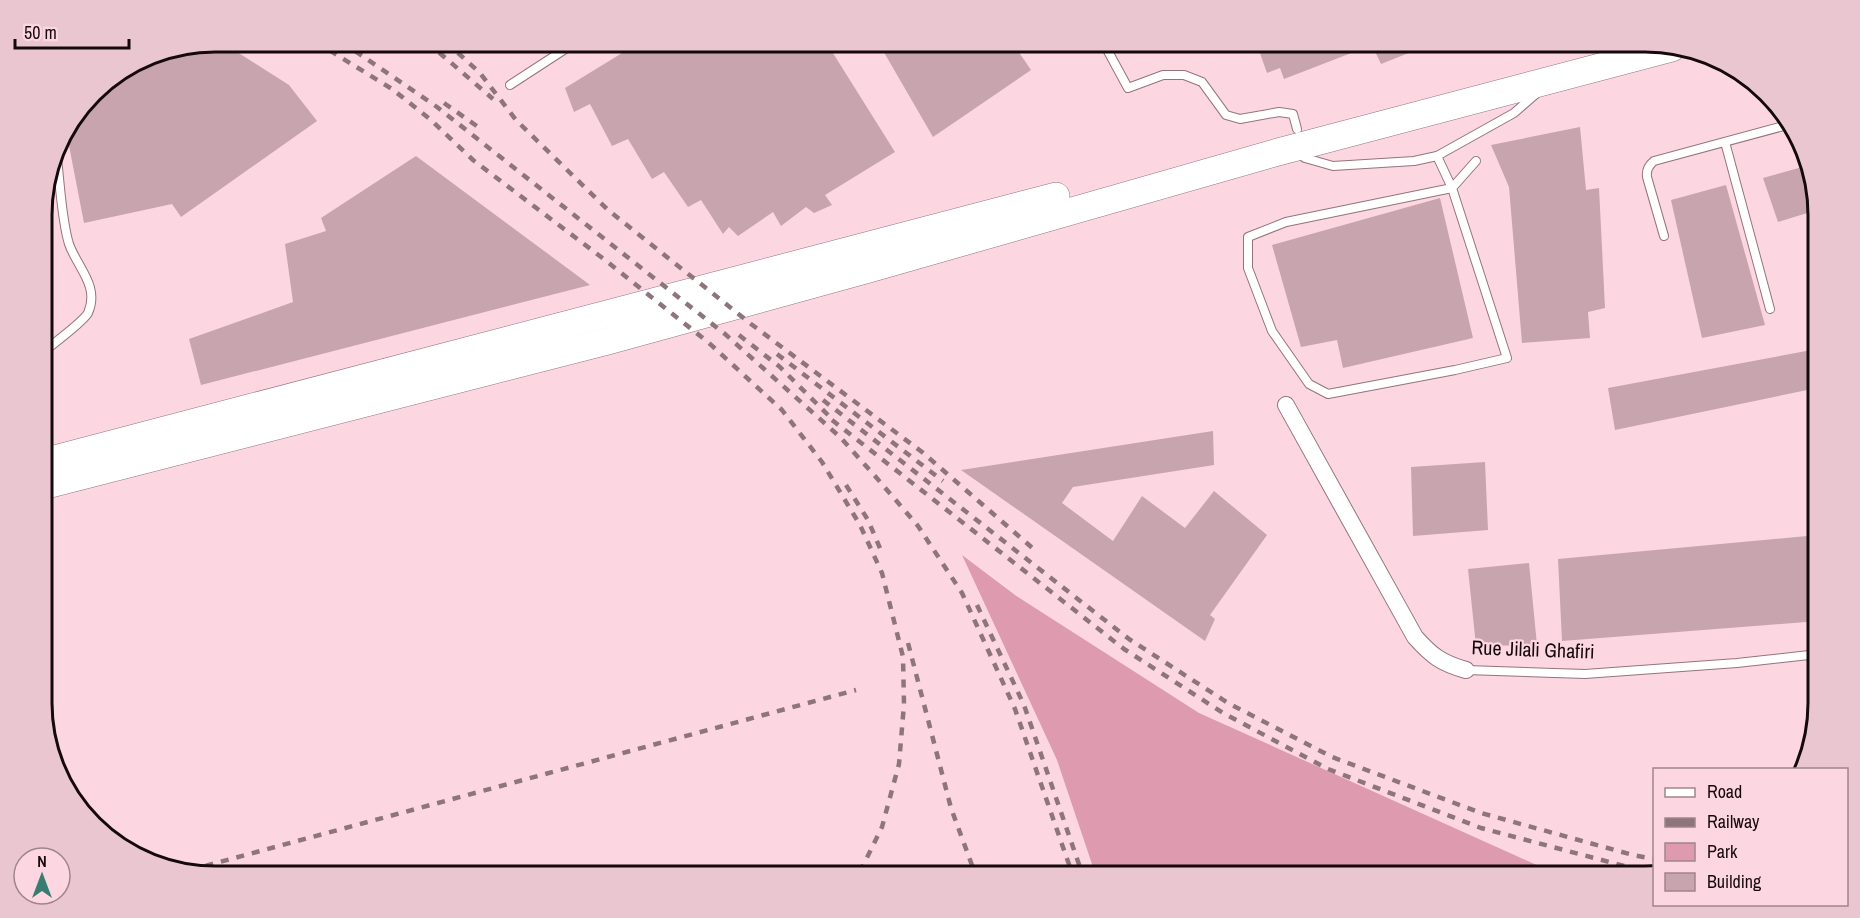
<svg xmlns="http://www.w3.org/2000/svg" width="1860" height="918" viewBox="0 0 1860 918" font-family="'Archivo Narrow',sans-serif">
	<rect width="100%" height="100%" fill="#fcd7e1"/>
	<polygon fill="#de9aae" points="962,555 1015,595 1199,713 1561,876 1096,876 1057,760"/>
	<g fill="#c7a4ae">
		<polygon points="640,42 826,42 895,152 825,195 832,205 814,213 806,207 781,226 773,212 738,236 729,227 723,234 701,200 688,207 664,172 652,179 628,139 612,146 590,104 574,112 565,88"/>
		<polygon points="878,42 1012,42 1031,70 933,137"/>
		<polygon points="1256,42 1434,42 1434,43 1381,64 1372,45 1284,79 1280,68 1267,73"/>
		<polygon points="182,49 237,52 289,85 317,121 181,217 172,204 84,223 66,130 101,85 149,55"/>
		<polygon points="1580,127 1586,190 1599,188 1605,308 1588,312 1590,338 1522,343 1509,187 1491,145"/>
		<polygon points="416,156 590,285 201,385 189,339 293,302 285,244 326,231 321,218"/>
		<polygon points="1806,166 1817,193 1817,210 1778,222 1763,178"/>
		<polygon points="1726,185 1765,325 1702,338 1671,200"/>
		<polygon points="1440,198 1473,338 1343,368 1337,340 1301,347 1272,245"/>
		<polygon points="1817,349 1817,388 1615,430 1608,388"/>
		<polygon points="1213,431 1214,465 1073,487 1062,503 1113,541 1142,496 1185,528 1214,491 1267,535 1210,615 1215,619 1205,641 961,470"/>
		<polygon points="1485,462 1488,530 1413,536 1411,467"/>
		<polygon points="1818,535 1818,621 1562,641 1558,559"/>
		<polygon points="1529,563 1537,645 1476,646 1468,569"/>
	</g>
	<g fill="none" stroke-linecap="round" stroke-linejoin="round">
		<g stroke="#94737c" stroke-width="10">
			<g id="lane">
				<polyline points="1103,42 1128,88 1163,75 1184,75 1202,82 1226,115 1240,119 1279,112 1293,114 1297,129"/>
				<polyline points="510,85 576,42"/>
				<polyline points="1725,142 1770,309"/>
				<polyline points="1299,154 1305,158 1333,166 1414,161 1437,156 1514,113 1537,93"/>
				<polyline points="1437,156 1452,188 1507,358 1455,370 1328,394 1309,384 1272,331 1248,268 1248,237 1286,222 1452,188 1476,161"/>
				<path d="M1664,236L1647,177C1646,170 1649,165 1654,161L1791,124"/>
				<path d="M43,352C53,344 83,322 88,313C100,286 77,267 69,244C61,218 60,179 56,151"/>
				<polyline points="1466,670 1585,674 1737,663 1818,654"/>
			</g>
		</g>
		<g stroke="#94737c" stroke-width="18">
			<path id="street" d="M1286,405L1415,637C1432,656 1441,663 1466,670"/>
		</g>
		<g stroke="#94737c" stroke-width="28">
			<g id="primary">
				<polyline points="43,462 1056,196"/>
				<polyline points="43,486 608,341 869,269 1278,152 1672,48"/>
			</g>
		</g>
		<use href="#lane" stroke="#fff" stroke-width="8"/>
		<use href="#street" stroke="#fff" stroke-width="16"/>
		<use href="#primary" stroke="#fff" stroke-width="27"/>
		<g stroke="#8e757c" stroke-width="4.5" stroke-dasharray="8 8" stroke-linecap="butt">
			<polyline points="316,42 392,89 431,120 473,160 605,260 709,343 782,410 822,462 860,525 882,573 903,657 904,704 899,764 882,827 858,876"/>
			<polyline points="342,42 437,107 725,334 840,437 875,476 918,526 962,593 1015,709 1073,876"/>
			<polyline points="427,42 493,99"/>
			<polyline points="446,42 480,73 516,120 608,210 751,324 922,452 1037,552"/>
			<polyline points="444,103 481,129"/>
			<polyline points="739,335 780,367 828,415"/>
			<polyline points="777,354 943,481"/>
			<polyline points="823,400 1129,639 1228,703 1332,757 1481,813 1633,855 1654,859"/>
			<polyline points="832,420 1124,649 1223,713 1328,769 1481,828 1632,868 1654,872"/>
			<polyline points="846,485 868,520 882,553"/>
			<polyline points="977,605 1024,705 1083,876"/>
			<polyline points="908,643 951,808 976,876"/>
			<polyline points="190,870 856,690"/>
		</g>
	</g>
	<g text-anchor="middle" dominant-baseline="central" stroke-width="4.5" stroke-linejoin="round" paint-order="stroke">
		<g font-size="20" fill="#15090d" stroke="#fcd7e1">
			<text transform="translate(1533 649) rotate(2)">Rue Jilali Ghafiri</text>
		</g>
	</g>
	<path d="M0 0H1860V918H0ZM215 52H1645A163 163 0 0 1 1808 215V703A163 163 0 0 1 1645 866H215A163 163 0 0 1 52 703V215A163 163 0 0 1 215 52Z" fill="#eac7d0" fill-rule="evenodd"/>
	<path fill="none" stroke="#15090d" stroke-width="3" d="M215 52H1645A163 163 0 0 1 1808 215V703A163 163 0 0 1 1645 866H215A163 163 0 0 1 52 703V215A163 163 0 0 1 215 52Z"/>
	<rect x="1653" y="768" width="195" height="138" fill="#fcd7e1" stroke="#a0858c" stroke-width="1.5"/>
	<rect x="1665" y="788" width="30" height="9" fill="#ffffff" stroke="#a0858c" stroke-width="1.5"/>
	<text x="1707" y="798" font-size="18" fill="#15090d">Road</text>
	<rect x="1665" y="818" width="30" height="9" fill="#8e757c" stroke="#a0858c" stroke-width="1.5"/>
	<text x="1707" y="828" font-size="18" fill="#15090d">Railway</text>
	<rect x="1665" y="843" width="30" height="18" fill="#de9aae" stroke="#a0858c" stroke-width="1.5"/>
	<text x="1707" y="858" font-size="18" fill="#15090d">Park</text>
	<rect x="1665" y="873" width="30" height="18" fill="#c7a4ae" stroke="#a0858c" stroke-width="1.5"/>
	<text x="1707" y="888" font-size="18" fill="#15090d">Building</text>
	<g transform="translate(42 876)"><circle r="28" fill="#fcd7e1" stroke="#a0858c" stroke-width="1.5"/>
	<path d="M0-4.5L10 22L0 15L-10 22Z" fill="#397d72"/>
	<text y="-9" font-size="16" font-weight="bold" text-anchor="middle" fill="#15090d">N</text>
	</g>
	<path d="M15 39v9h114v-9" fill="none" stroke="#15090d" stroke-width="3"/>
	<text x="24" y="39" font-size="18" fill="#15090d" stroke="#fcd7e1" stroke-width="4.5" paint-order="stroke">50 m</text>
</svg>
